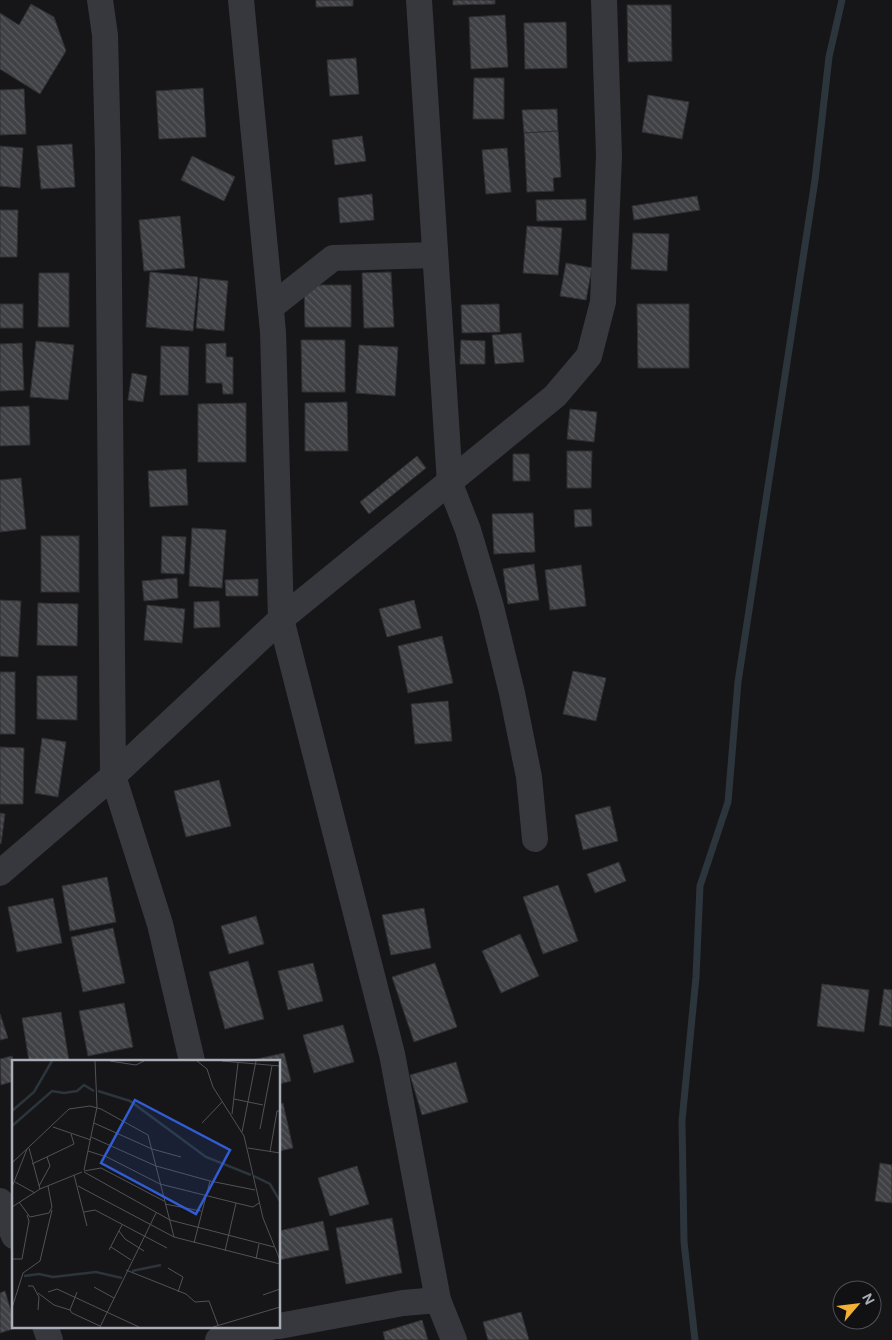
<svg xmlns="http://www.w3.org/2000/svg" width="892" height="1340" viewBox="0 0 892 1340" font-family="'DM Sans',sans-serif">
	<defs>
		<pattern id="building-back-hatch" width="6" height="6" patternUnits="userSpaceOnUse" patternTransform="scale(1.25)"><rect width="6" height="6" fill="#404145"/><path d="M-1 5l2 2M0 0l6 6M5-1l2 2" fill="none" stroke="#595a5e"/></pattern>
	</defs>
	<rect width="100%" height="100%" fill="#161618"/>
	<g fill="none" stroke-linecap="round" stroke-linejoin="round">
		<polyline stroke="#2c353c" stroke-width="7" points="695,1340 684,1242 682,1121 696,977 700,886 728,802 738,682 815,180 829,57 842,0"/>
	</g>
	<g fill="url(#building-back-hatch)" stroke="#303034">
		<polygon points="316,0 353,0 353,6 316,7"/>
		<polygon points="453,0 495,0 495,4 453,5"/>
		<polygon points="31,4 54,17 66,51 40,94 0,69 0,13 19,25"/>
		<polygon points="627,5 671,5 672,61 628,62"/>
		<polygon points="505,15 508,67 471,69 469,17"/>
		<polygon points="566,22 567,68 525,69 524,23"/>
		<polygon points="356,58 359,94 330,96 327,60"/>
		<polygon points="474,78 504,78 504,119 473,119"/>
		<polygon points="203,88 206,137 159,139 156,91"/>
		<polygon points="24,89 26,134 0,135 0,90"/>
		<polygon points="648,95 689,102 682,139 642,132"/>
		<polygon points="557,109 558,131 524,133 522,110"/>
		<polygon points="558,131 561,177 553,178 554,191 527,192 524,133"/>
		<polygon points="362,136 366,161 335,165 332,140"/>
		<polygon points="72,144 75,187 41,189 37,146"/>
		<polygon points="0,146 23,148 20,188 0,186"/>
		<polygon points="507,148 511,192 486,194 482,150"/>
		<polygon points="192,156 235,177 224,201 181,180"/>
		<polygon points="372,194 374,220 340,223 338,198"/>
		<polygon points="697,196 700,210 634,220 632,206"/>
		<polygon points="586,199 586,220 537,221 536,200"/>
		<polygon points="0,210 18,210 17,257 0,257"/>
		<polygon points="180,216 185,268 144,271 139,220"/>
		<polygon points="527,226 562,228 558,275 523,273"/>
		<polygon points="633,233 669,234 667,271 631,269"/>
		<polygon points="566,263 592,268 586,300 560,296"/>
		<polygon points="150,272 198,277 193,331 146,327"/>
		<polygon points="391,272 394,327 364,328 362,273"/>
		<polygon points="39,273 69,273 69,327 38,327"/>
		<polygon points="200,278 228,281 224,331 196,328"/>
		<polygon points="304,285 351,285 351,327 305,327"/>
		<rect x="0" y="304" width="23" height="24"/>
		<polygon points="499,304 500,332 462,333 461,305"/>
		<polygon points="637,304 689,304 689,368 638,368"/>
		<polygon points="521,333 524,362 495,364 492,335"/>
		<polygon points="301,340 345,340 345,392 302,392"/>
		<polygon points="461,340 485,341 485,364 460,364"/>
		<polygon points="36,341 74,345 68,400 30,397"/>
		<polygon points="22,343 24,390 0,391 0,344"/>
		<polygon points="226,343 226,357 233,357 233,394 223,394 222,383 206,383 206,344"/>
		<polygon points="359,345 398,347 395,396 356,393"/>
		<polygon points="161,346 189,347 188,395 160,395"/>
		<polygon points="132,373 147,376 143,402 128,400"/>
		<polygon points="347,402 348,451 305,451 305,403"/>
		<polygon points="246,403 246,462 198,462 198,404"/>
		<polygon points="29,406 30,445 0,446 0,407"/>
		<polygon points="570,409 597,412 594,442 567,439"/>
		<polygon points="567,451 592,451 591,488 567,488"/>
		<polygon points="513,454 529,454 530,481 513,481"/>
		<polygon points="417,456 426,468 369,514 360,502"/>
		<polygon points="186,469 188,505 150,507 148,471"/>
		<polygon points="21,478 26,529 0,532 0,480"/>
		<polygon points="591,509 592,526 575,527 574,510"/>
		<polygon points="533,513 535,552 494,554 492,514"/>
		<polygon points="192,528 226,530 222,588 189,586"/>
		<rect x="41" y="536" width="38" height="56"/>
		<polygon points="162,536 186,537 184,574 161,573"/>
		<polygon points="534,564 539,600 508,604 503,569"/>
		<polygon points="581,565 586,606 550,610 545,570"/>
		<polygon points="177,578 178,598 144,601 142,581"/>
		<polygon points="258,579 258,596 226,596 225,580"/>
		<polygon points="0,600 21,601 18,657 0,656"/>
		<polygon points="414,600 421,628 387,637 379,609"/>
		<polygon points="219,601 220,627 194,628 194,602"/>
		<polygon points="38,603 78,604 77,646 37,645"/>
		<polygon points="147,605 185,609 182,643 144,640"/>
		<polygon points="442,636 453,683 408,693 398,646"/>
		<polygon points="573,671 606,678 596,721 563,714"/>
		<rect x="0" y="672" width="15" height="62"/>
		<polygon points="37,676 77,676 77,720 37,719"/>
		<polygon points="448,701 452,741 415,744 411,704"/>
		<polygon points="42,738 66,742 58,797 35,793"/>
		<polygon points="0,747 24,748 23,804 0,804"/>
		<polygon points="219,780 231,826 186,837 174,791"/>
		<polygon points="610,806 618,841 583,850 575,815"/>
		<polygon points="0,813 5,814 1,844 0,843"/>
		<polygon points="619,862 626,881 595,893 587,874"/>
		<polygon points="107,877 116,922 70,931 62,886"/>
		<polygon points="558,885 578,941 543,954 523,897"/>
		<polygon points="53,898 62,943 17,952 8,907"/>
		<polygon points="424,908 431,948 391,955 382,915"/>
		<polygon points="256,916 264,944 229,954 221,926"/>
		<polygon points="113,928 125,983 83,992 71,937"/>
		<polygon points="520,934 539,976 501,993 482,951"/>
		<polygon points="248,961 264,1019 225,1029 209,972"/>
		<polygon points="313,963 323,1001 288,1010 278,971"/>
		<polygon points="435,963 457,1027 414,1042 392,977"/>
		<polygon points="822,984 869,990 864,1032 817,1026"/>
		<polygon points="884,989 892,990 892,1027 879,1025"/>
		<polygon points="124,1003 133,1047 88,1056 79,1011"/>
		<polygon points="61,1012 69,1061 29,1061 22,1018"/>
		<polygon points="0,1014 8,1038 0,1040"/>
		<polygon points="343,1025 354,1062 314,1073 303,1035"/>
		<polygon points="284,1053 291,1081 279,1084 279,1061 248,1061"/>
		<polygon points="12,1056 14,1063 14,1081 1,1085 0,1059"/>
		<polygon points="456,1062 468,1102 422,1115 410,1075"/>
		<polygon points="283,1103 293,1148 279,1151 279,1104"/>
		<polygon points="880,1163 892,1165 892,1203 875,1201"/>
		<polygon points="357,1166 369,1204 330,1216 318,1178"/>
		<polygon points="392,1218 402,1273 346,1284 336,1228"/>
		<polygon points="323,1221 329,1250 279,1260 279,1231"/>
		<polygon points="5,1291 14,1321 14,1326 16,1328 0,1333 0,1293"/>
		<polygon points="521,1312 529,1340 488,1340 483,1322"/>
		<polygon points="422,1320 428,1340 385,1340 383,1332"/>
	</g>
	<g fill="none" stroke-linecap="round" stroke-linejoin="round">
		<g stroke="#37383d" stroke-width="26">
			<polyline points="100,0 105,35 108,156 113,776 160,924 192,1061"/>
			<polyline points="241,0 273,332 281,619 392,1054 438,1300"/>
			<polyline points="419,0 450,484 468,530 491,607 512,693 529,777 535,839"/>
			<polyline points="271,307 333,258 435,255"/>
			<polyline points="0,873 113,776 281,619 555,396 589,356 603,302 609,156 604,0"/>
			<polyline points="0,1201 14,1236"/>
			<polyline points="45,1326 50,1340"/>
			<polyline points="279,1326 403,1303 438,1300 454,1340"/>
			<polyline points="218,1340 275,1326"/>
		</g>
	</g>
	<g transform="translate(12 1060)">
		<rect width="268" height="268" fill="#161618"/>
		<path fill="none" stroke="#2c353c" stroke-width="2.5" d="M86,31L118,41L194,97L239,115M0,51L22,32L40,1M0,66L40,31L52,33L65,31L72,25L82,31M242,116L258,124L268,141M120,211L149,205M12,216L27,214L41,217L84,212L110,218"/>
		<path fill="none" stroke="#505258" stroke-width="1" d="M98,1L124,5L132,1M185,1L195,9L201,27L232,76L251,158L268,200M210,1L268,6M222,39L251,45M220,54L226,3M82,63L140,89L169,97M190,63L210,42M41,67L79,80M248,69L260,6M230,72L244,1M79,77L144,106L198,121M17,88L28,129M236,88L268,93M76,91L95,97L148,124L224,143M258,92L265,51H268M0,103L57,49L78,46L89,49L136,75L162,177M20,104L62,84L59,74M72,110L85,47L83,1M72,111L89,108L152,141M72,112L158,160L262,187M62,115L75,166M3,122L23,133M27,126L38,106L35,97M66,126L162,177L268,204M0,127L15,89M7,142L18,157L37,153L40,147L36,126M153,144L189,151M0,147L28,129L70,112M72,152L83,150L155,188M107,171L113,179L132,191M182,183L198,121L243,130M99,187L119,200M97,190L110,165M213,191L224,143L241,147L247,143M0,199H10L17,161L15,155M244,199L247,184M156,208L171,217L166,232M114,210L174,234L183,242L197,241L206,265M16,226H21L27,237L26,250M82,227L102,238M36,232L45,229L127,267M65,232L58,250L60,253L88,266M26,233L42,245L58,250M251,235L268,229M0,248L11,213L28,201L40,150M88,267L144,153M201,267L268,247"/>
		<path fill="#325cd3" fill-opacity="0.15" stroke="#325cd3" stroke-width="2.5" d="M123,40L218,90L184,154L89,103Z"/>
		<rect width="268" height="268" fill="none" stroke="#a8adb8" stroke-width="2.5"/>
	</g>
	<g transform="translate(857 1305) rotate(62)"><circle r="24" fill="#111113" stroke="#4d4f55"/>
	<path d="M0-4L9 19L0 12L-9 19Z" fill="#f2b134"/>
	<text y="-8" font-size="14" font-weight="bold" text-anchor="middle" fill="#a8adb8">N</text>
	</g>
</svg>
